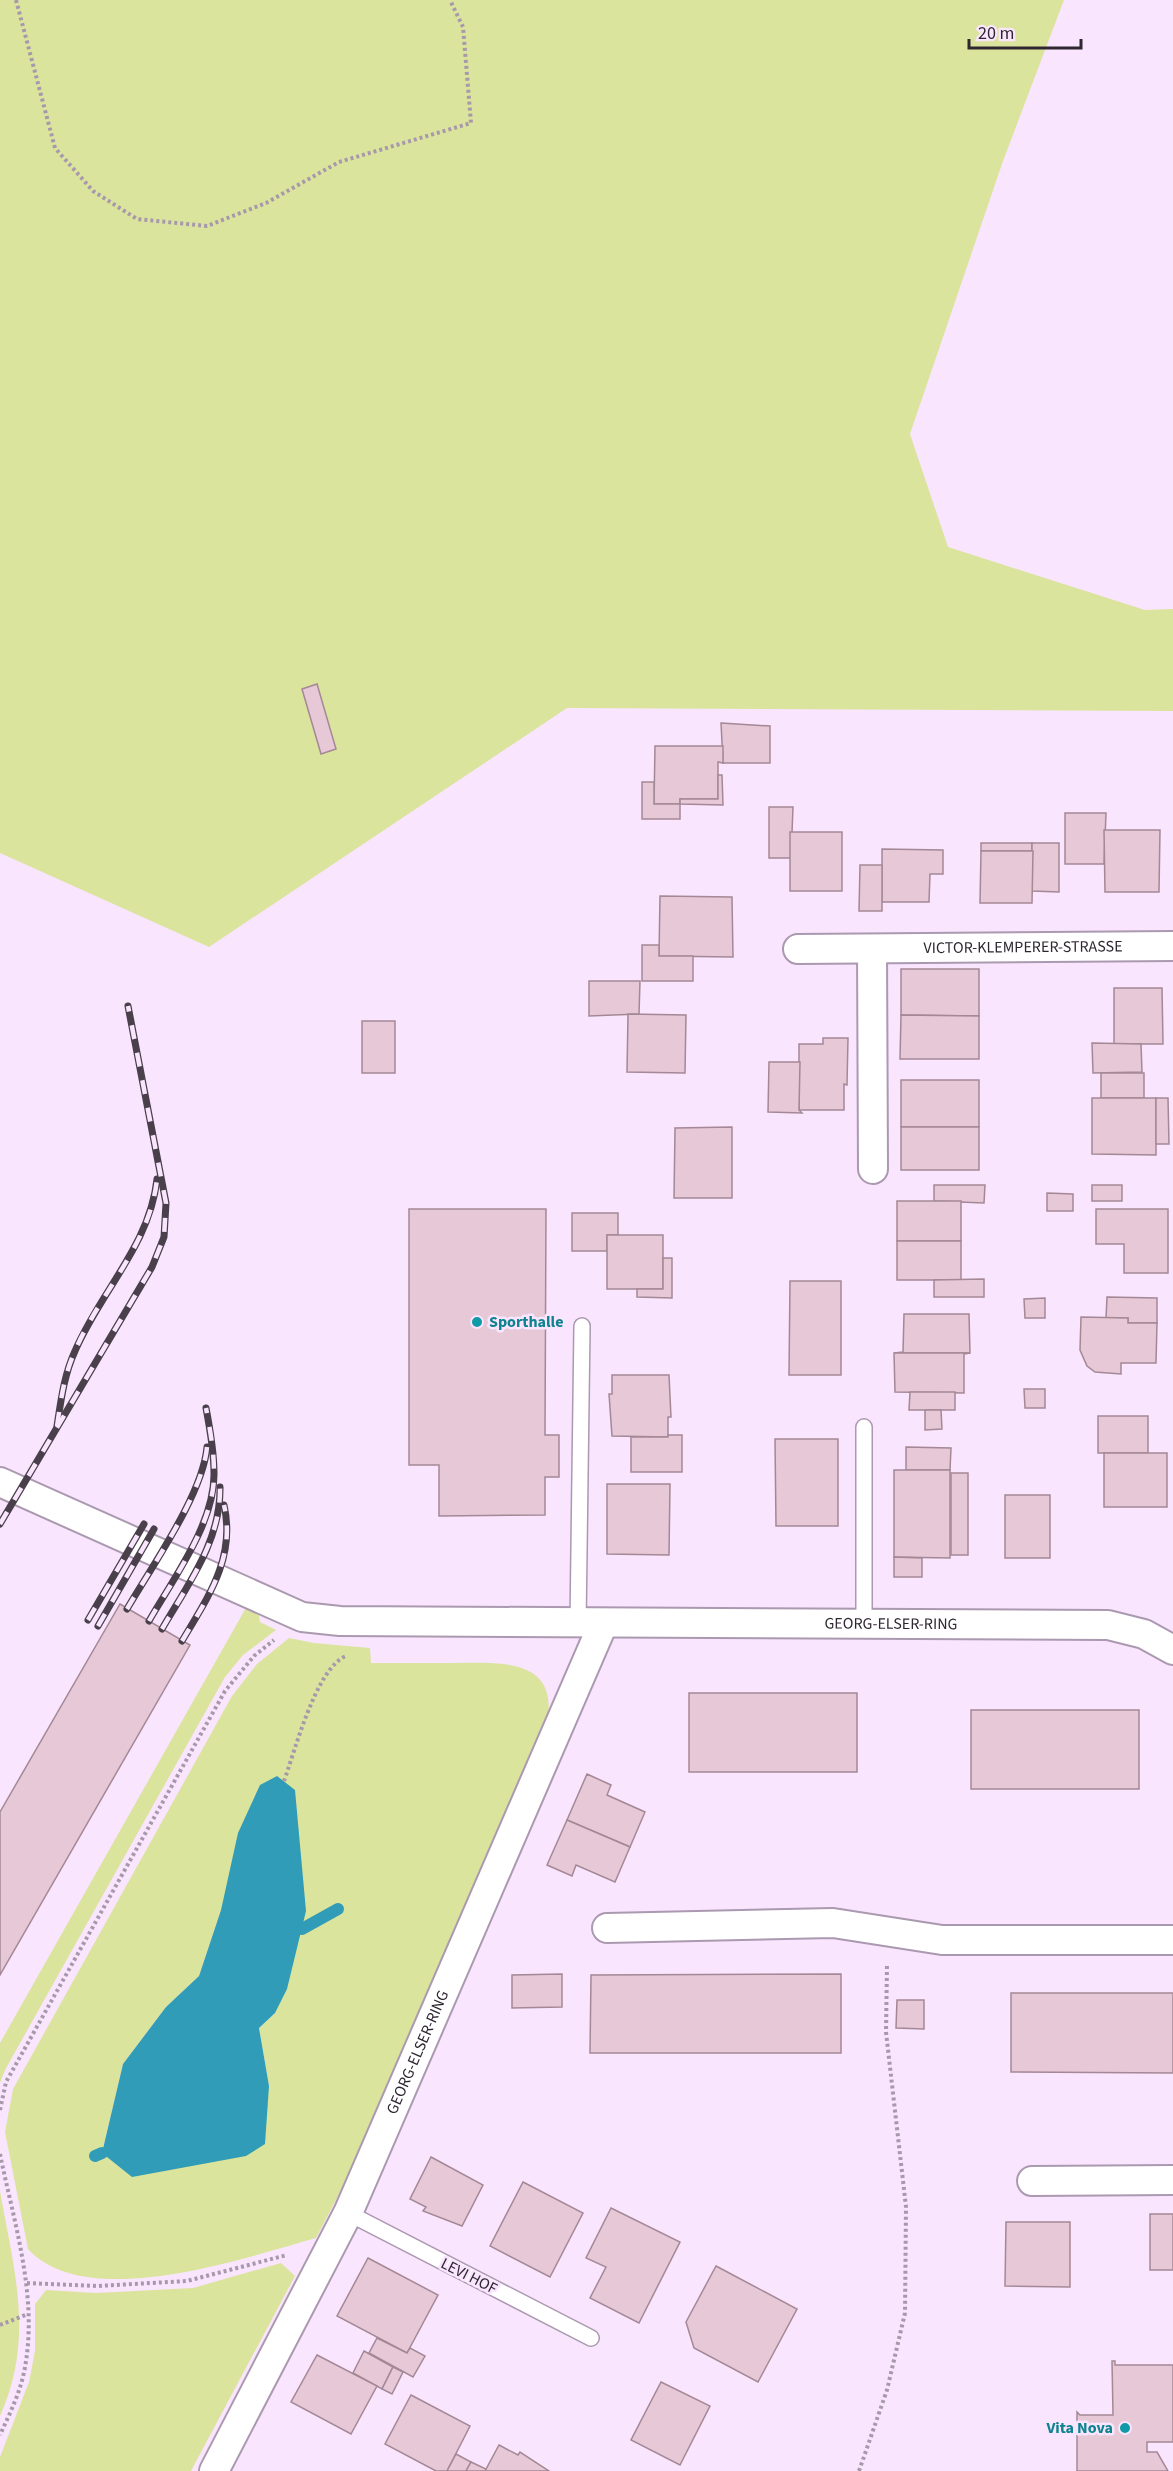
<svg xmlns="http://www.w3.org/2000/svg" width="1173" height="2471" viewBox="0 0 1173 2471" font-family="'Source Sans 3',sans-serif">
	<rect width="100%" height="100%" fill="#f9e5fe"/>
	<g fill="#dbe49d" fill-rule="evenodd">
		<polygon points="0,0 1064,0 1003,161 910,434 948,547 1145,610 1173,609 1173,711 567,708 209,947 0,853"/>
		<polygon points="247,1606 258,1611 260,1622 276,1630 243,1655 225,1677 5,2070 0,2083 0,2043"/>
		<path d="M289,1638L314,1643L370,1648L371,1663C399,1663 427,1663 454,1663C501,1663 560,1657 547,1725L369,2137L316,2238C244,2258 86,2313 28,2249L5,2132L13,2089L232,1696L257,1664ZM221,1910L275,2013L259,2028L269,2086L102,2153L123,2064L166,2007L199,1976Z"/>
		<path d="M0,2191C14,2271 35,2338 0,2416Z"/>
		<polygon points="281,2263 295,2276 191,2471 0,2471 0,2457 29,2382 35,2351 35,2304 46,2290 96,2293 193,2288"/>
	</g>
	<polygon fill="#309cb7" points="277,1776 295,1790 306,1911 287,1989 275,2013 259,2028 269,2086 265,2144 246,2156 132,2177 102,2153 123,2064 166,2007 199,1976 221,1910 238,1833 260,1785"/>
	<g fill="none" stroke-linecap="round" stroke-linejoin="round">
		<g stroke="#309cb7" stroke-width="12">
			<polyline points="302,1929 338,1909"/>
			<polyline points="95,2156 102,2153"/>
		</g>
	</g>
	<g fill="#e6c8d6" stroke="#a48895" stroke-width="1.5">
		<polygon points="317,684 336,749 321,754 302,689"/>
		<polygon points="721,723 770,726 770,763 723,763"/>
		<polygon points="655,746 723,746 723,763 718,762 718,799 680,799 680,804 654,804"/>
		<polygon points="718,775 722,775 723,805 680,804 680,799 718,799"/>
		<polygon points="642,782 654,782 654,804 680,804 680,819 642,819"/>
		<polygon points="769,807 793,807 791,858 769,858"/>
		<polygon points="1065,813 1106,813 1104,864 1065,864"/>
		<polygon points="1104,830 1160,830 1159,892 1105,892"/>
		<rect x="790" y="832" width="52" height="59"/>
		<rect x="981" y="843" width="51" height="8"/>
		<polygon points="1032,843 1059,843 1059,892 1032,891"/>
		<polygon points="882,849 943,850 943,874 930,874 929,902 882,902"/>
		<polygon points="981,851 1033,851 1032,903 980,903"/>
		<polygon points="860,865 882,865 882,911 859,911"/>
		<polygon points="660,896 732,897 733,957 659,956"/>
		<polygon points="642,945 659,945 659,956 693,956 693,981 642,981"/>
		<polygon points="901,969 979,969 979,1016 901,1015"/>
		<polygon points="589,981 640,981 639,1014 589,1016"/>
		<polygon points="1114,988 1162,988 1163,1044 1114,1044"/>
		<polygon points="628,1014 686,1015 685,1073 627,1072"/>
		<polygon points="901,1015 979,1016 979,1059 900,1059"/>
		<rect x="362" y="1021" width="33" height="52"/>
		<polygon points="823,1038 848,1038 847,1085 844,1084 844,1110 799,1110 799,1044 823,1044"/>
		<polygon points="1092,1043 1141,1044 1142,1072 1093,1073"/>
		<polygon points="769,1062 800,1062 799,1110 802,1113 768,1112"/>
		<rect x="1101" y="1073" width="43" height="25"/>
		<rect x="901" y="1080" width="78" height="47"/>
		<polygon points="1092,1098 1156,1098 1156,1155 1092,1154"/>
		<polygon points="1156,1098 1168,1098 1169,1144 1156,1144"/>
		<polygon points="732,1127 732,1198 674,1198 675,1128"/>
		<rect x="901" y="1127" width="78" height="43"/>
		<polygon points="934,1185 985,1185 984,1203 934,1201"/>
		<rect x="1092" y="1185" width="30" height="16"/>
		<polygon points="1047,1193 1073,1194 1073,1211 1047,1211"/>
		<rect x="897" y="1201" width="64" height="40"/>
		<polygon points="409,1209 546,1209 545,1435 559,1435 559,1477 545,1477 545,1515 439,1516 439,1465 409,1465"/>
		<polygon points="1096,1209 1168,1209 1168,1273 1124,1273 1124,1244 1096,1244"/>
		<polygon points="572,1213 618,1213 618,1235 607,1235 607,1251 572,1251"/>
		<rect x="607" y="1235" width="56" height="54"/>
		<rect x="897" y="1241" width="64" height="39"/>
		<polygon points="663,1258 672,1258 672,1298 637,1297 637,1289 663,1289"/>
		<polygon points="984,1279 984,1297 934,1297 934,1280"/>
		<polygon points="790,1281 841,1281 841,1375 789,1375"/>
		<polygon points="1107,1297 1157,1298 1157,1323 1128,1323 1128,1318 1106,1318"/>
		<polygon points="1045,1298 1045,1318 1025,1318 1024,1299"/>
		<polygon points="904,1314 969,1314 970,1353 894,1353 903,1352"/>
		<polygon points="1081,1317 1128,1318 1128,1323 1157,1323 1156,1363 1121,1363 1121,1374 1095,1372 1087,1366 1080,1350"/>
		<polygon points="894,1353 970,1353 964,1354 964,1393 895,1392"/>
		<polygon points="612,1375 669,1375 671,1417 668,1417 668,1437 612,1436 609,1394 612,1394"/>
		<polygon points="1024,1389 1045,1389 1045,1408 1025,1408"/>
		<polygon points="910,1392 955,1392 955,1410 909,1410"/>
		<polygon points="925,1410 941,1410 942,1429 925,1430"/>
		<rect x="1098" y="1416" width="50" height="37"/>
		<polygon points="668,1435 682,1435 682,1472 631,1472 631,1437 668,1437"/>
		<polygon points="775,1439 838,1439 838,1526 776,1526"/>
		<polygon points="906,1447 951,1448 950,1470 906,1470"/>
		<rect x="1104" y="1453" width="63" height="54"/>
		<polygon points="894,1470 950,1470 950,1558 894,1557"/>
		<rect x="951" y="1473" width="17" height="82"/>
		<polygon points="607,1484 670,1484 669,1555 607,1554"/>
		<rect x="1005" y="1495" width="45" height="63"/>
		<polygon points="894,1557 922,1558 922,1577 894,1577"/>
		<polygon points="120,1604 190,1645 0,1975 0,1812"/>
		<rect x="689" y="1693" width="168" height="79"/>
		<rect x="971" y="1710" width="168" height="79"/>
		<polygon points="587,1774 611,1785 607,1795 645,1812 630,1847 567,1820"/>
		<polygon points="567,1820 630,1847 615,1882 576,1865 572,1876 547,1865"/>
		<polygon points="562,1974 562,2007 512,2008 512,1975"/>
		<polygon points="841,1974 841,2053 590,2053 591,1975"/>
		<polygon points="1011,1993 1173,1993 1173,2073 1011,2072"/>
		<polygon points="897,2000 924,2000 924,2029 896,2028"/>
		<polygon points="431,2157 483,2185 462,2226 423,2211 426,2207 410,2199"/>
		<polygon points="523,2182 583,2213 550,2277 490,2246"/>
		<polygon points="611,2208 680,2242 639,2323 590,2298 606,2267 586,2258"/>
		<rect x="1150" y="2214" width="23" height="56"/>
		<polygon points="1006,2222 1070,2222 1070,2287 1005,2286"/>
		<polygon points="368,2258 438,2295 407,2353 337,2316"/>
		<polygon points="716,2266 797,2309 758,2382 694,2348 686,2322"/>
		<polygon points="377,2338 407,2353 410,2348 425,2356 413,2377 369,2353"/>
		<polygon points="364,2351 393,2367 382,2389 353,2373"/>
		<polygon points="317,2355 377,2386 351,2434 291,2402"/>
		<polygon points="1112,2361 1115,2361 1115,2365 1173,2365 1173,2442 1147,2442 1147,2452 1157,2452 1168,2471 1077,2471 1077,2412 1080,2415 1113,2415"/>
		<polygon points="393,2367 403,2372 392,2394 382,2389"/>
		<polygon points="661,2382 710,2406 680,2465 631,2440"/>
		<polygon points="411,2395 470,2426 447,2471 436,2471 385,2444"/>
		<polygon points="499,2445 518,2455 520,2452 549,2471 485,2471"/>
		<polygon points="456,2454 471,2462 466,2471 447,2471"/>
		<polygon points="471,2462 486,2469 485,2471 466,2471"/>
	</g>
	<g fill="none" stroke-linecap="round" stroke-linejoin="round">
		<g stroke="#ab99b0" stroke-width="18">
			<g id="lane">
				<polyline points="864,1427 864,1626"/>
				<polyline points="578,1624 582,1326"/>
				<polyline points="348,2213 591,2338"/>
			</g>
		</g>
		<g stroke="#ab99b0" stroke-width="32">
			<g id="street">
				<path id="s1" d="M798,949L1173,946"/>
				<polyline points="872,949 873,1169"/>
				<path id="s2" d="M0,1482L302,1617L340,1621L1108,1625L1144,1634L1173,1650"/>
				<polyline points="607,1928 833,1923 942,1940 1173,1940"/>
				<polyline points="1032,2181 1173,2180"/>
				<path id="s3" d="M214,2471L348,2213L603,1624"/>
			</g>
		</g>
		<g stroke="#a799ab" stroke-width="4" stroke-dasharray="3 3" stroke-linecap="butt">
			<polyline points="16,0 55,148 93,191 137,219 207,226 266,203 339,162 471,123 463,27 450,0"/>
			<path d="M284,1781C295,1751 316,1668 346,1656"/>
			<polyline points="0,2110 6,2082 225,1691 254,1656 274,1640"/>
			<path d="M0,2154C14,2223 38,2296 25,2367C21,2391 10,2413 0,2435"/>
			<polyline points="27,2283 98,2286 187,2281 287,2255"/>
			<polyline points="0,2325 28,2314"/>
			<polyline points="859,2471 887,2390 905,2313 906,2207 886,2032 887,1964"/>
		</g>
		<use href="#lane" stroke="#fff" stroke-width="15"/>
		<use href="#street" stroke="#fff" stroke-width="28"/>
		<g stroke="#49404b" stroke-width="7">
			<g id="rail">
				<path d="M57,1426C61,1400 64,1375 75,1351C100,1292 150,1245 157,1179"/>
				<polyline points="0,1524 152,1267 164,1237 166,1203 128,1006"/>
				<path d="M127,1609C152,1566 203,1494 207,1447"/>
				<polyline points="88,1620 144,1524"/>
				<path d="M149,1621C173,1579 215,1523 214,1473C214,1451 210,1429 206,1408"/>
				<polyline points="98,1626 154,1529"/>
				<path d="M162,1629C188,1584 221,1541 220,1487"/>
				<path d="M182,1641C208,1597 236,1558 224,1505"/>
			</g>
		</g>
		<use href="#rail" stroke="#f9e5fe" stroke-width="4.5" stroke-dasharray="14" stroke-linecap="butt"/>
	</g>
	<g fill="#0f9aa8" stroke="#f9e5fe" stroke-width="2">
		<circle cx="477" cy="1322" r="6"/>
		<circle cx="1125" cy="2428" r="6"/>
	</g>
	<g text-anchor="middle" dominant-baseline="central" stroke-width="5" stroke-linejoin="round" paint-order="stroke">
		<g font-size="16" fill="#2e2730" stroke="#f9e5fe">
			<text stroke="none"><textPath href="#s1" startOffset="225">VICTOR-KLEMPERER-STRASSE</textPath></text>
			<text stroke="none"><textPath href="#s2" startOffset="920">GEORG-ELSER-RING</textPath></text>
			<text stroke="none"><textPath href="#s3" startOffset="466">GEORG-ELSER-RING</textPath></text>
			<text transform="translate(469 2276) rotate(27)">LEVI HOF</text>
		</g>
		<g font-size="16" font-weight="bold" fill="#0d838f" stroke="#f9e5fe" text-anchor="start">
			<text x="489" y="1322">Sporthalle</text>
			<text x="1113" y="2428" text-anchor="end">Vita Nova</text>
		</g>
	</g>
	<path d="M969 39v9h112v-9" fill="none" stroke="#2e2730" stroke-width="3"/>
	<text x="978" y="39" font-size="18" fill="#2e2730" stroke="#f9e5fe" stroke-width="4.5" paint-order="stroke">20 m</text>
</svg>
